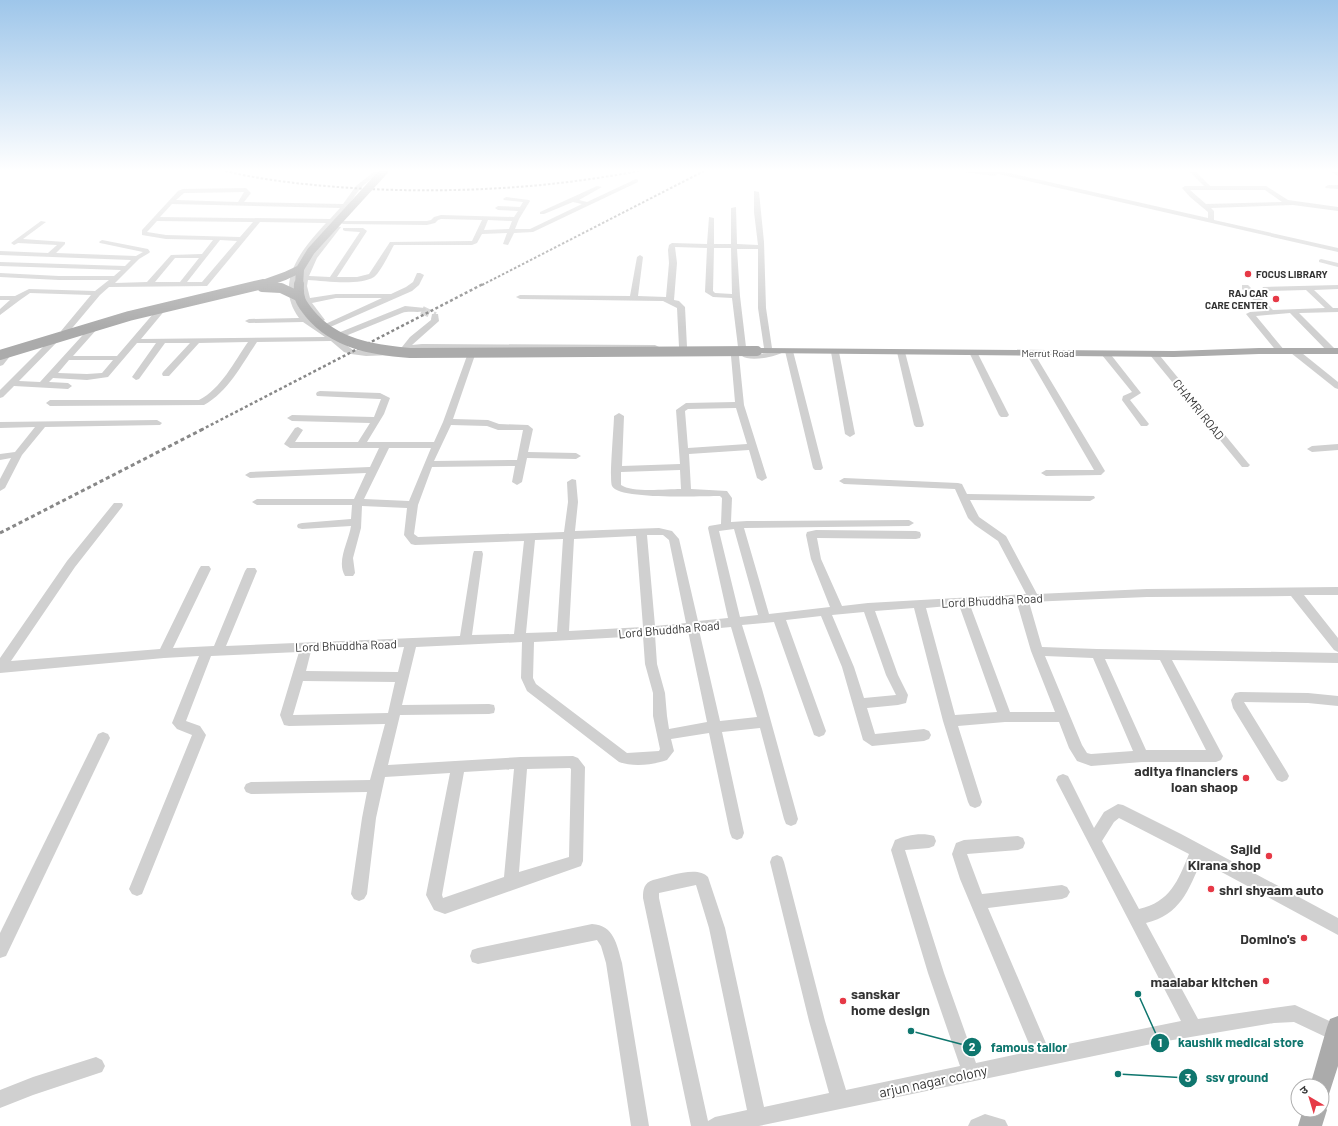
<svg xmlns="http://www.w3.org/2000/svg" width="1338" height="1126" viewBox="0 0 1338 1126" font-family="Barlow,'Noto Sans Devanagari',sans-serif">
	<rect width="100%" height="100%" fill="#fff"/>
	<g fill="none" stroke-linecap="round" stroke-linejoin="round">
		<polyline stroke="#d6d6d6" stroke-width="8" stroke-dasharray="8 4" stroke-linecap="butt" points="422,310 435,316"/>
		<g fill="#d0d0d0" fill-rule="evenodd">
			<path d="M376,170H382C376,177 367,181 361,188C357,192 352,201 347,207C324,233 276,276 304,314C312,324 323,328 333,335L405,306L425,308L426,310C420,314 410,310 402,313L338,339L353,350L389,351L393,353L392,355L366,356L351,354L344,352L331,341L257,342C242,364 228,392 204,405L50,406L46,403L50,400H199C221,389 234,362 248,342L199,343L169,376H163L162,374L163,372L190,343H165L139,379L136,380L132,377L156,343H137L108,377L87,380L53,378L49,382L68,383L72,386L68,389L14,386L3,397L0,398V390L53,337H56L60,339L19,381L40,382L91,326H97L98,328L73,356H117L159,307H162L166,309L141,339L325,337L303,322L249,323L245,321L249,319L299,318C273,283 302,249 326,223L260,222L207,286L109,287L100,295L68,333H65L61,331L91,295L30,293L20,300L0,315V309L10,300H0V296H15L29,289L95,291L109,280H59L0,277V273L59,276H114L121,270L0,266V262L125,266L131,260L0,255V251L48,253L57,245L18,243L14,245L11,243L41,221L46,222L23,239L65,242V244L56,253L136,256L143,252L100,243L99,242L102,240L148,249L150,252L149,253L139,259L115,283L147,282L171,255L202,254L213,240L166,239L142,235V230L178,191L183,189L246,188L251,193L244,202L343,204L356,186ZM244,192L238,202L176,200L184,193ZM172,204L340,208L330,219L160,217ZM157,221L253,222L240,237L166,235L147,232ZM220,240L237,241L202,282H187ZM175,258H199L180,282H155ZM69,360H113L102,373L87,374L58,373Z"/>
			<polygon points="948,170 956,170 953,172"/>
			<path d="M959,170H996L1208,218V212L1190,197L1182,188L1185,186H1204L1188,170H1194L1210,186H1266L1288,200L1338,207V211L1293,205L1211,208L1214,211V220L1338,248V252L998,174L995,176L962,172ZM1190,190H1265L1282,202L1206,204Z"/>
			<polygon points="1328,170 1338,172 1338,176 1329,171"/>
			<path d="M636,179L638,180V182L533,232L514,233L508,245L503,244L507,233L482,234L477,243L472,245H394C390,252 380,273 374,277C359,286 325,281 308,280L307,286L310,298L336,294H391L406,287L413,282L417,273H420L424,275L419,285L412,291L328,328H325L321,326L382,298H336L312,303L325,320L321,322C316,321 312,314 309,309C304,302 299,295 299,286C300,266 323,241 336,226L341,227L317,258L309,276L330,277L360,232L345,231L343,230V228H363L367,231L337,277H357L369,274L390,242L472,241L482,220L441,219L438,220L435,223L427,225L343,224L340,222L341,221H427L431,220L434,217L441,215L514,217L518,211L498,210L495,208L498,206L520,207L523,202L504,200L503,199L506,197L529,200L530,201L519,219L515,229H530L582,204L573,202L544,214H540V212L597,186L602,187L579,200L587,202ZM488,220L512,221L509,229L484,230Z"/>
			<polygon points="1328,185 1338,185 1338,189 1326,188 1325,187"/>
			<path d="M754,191L759,192L764,242L766,308L772,348L771,350H768L764,348L758,308V249H737L740,296L746,347L742,349L738,347L732,298L713,297L705,292L707,248L675,247L677,263L674,300L679,301L685,307L687,347L686,349H683L679,347L677,308L663,301L520,299L516,297L520,295L630,296L637,257L640,255L643,257L638,296L666,297L669,263L668,250L669,245L672,243L707,244L709,217L714,218V244H731V208L736,207L737,244L758,245L754,212ZM714,248H731L732,294L715,293L713,291Z"/>
			<polygon points="1321,259 1338,263 1338,267 1319,262 1319,260"/>
			<polygon points="1242,285 1248,285 1273,310 1325,308 1306,290 1266,291 1262,289 1263,287 1338,285 1338,289 1314,290 1333,308 1338,308 1338,312 1299,313 1335,349 1336,351 1335,353 1329,353 1290,313 1256,316 1285,351 1284,353 1278,353 1246,314 1250,312 1265,311 1242,289"/>
			<polygon points="432,314 438,314 439,321 412,345 422,344 655,345 659,347 655,349 422,348 393,353 392,351 393,349 402,347 410,337 431,320"/>
			<path d="M781,349L785,351L789,349L793,351L823,468L821,470H815L813,468L785,351C778,357 749,362 742,356L746,354L768,353Z"/>
			<polygon points="1291,349 1297,349 1338,382 1338,389 1335,388 1291,353 1290,351"/>
			<polygon points="832,350 835,350 839,352 855,434 850,437 845,434 831,352"/>
			<polygon points="898,350 901,350 905,352 924,425 922,427 916,427 914,425 897,352"/>
			<polygon points="970,350 973,350 977,352 1009,415 1007,417 1001,417 999,415 969,352"/>
			<polygon points="1027,351 1033,351 1034,353 1105,471 1101,475 1046,476 1041,473 1046,470 1094,470 1026,353"/>
			<polygon points="1102,351 1108,351 1141,393 1130,400 1149,424 1147,426 1141,426 1122,400 1123,396 1132,392 1102,355 1101,353"/>
			<polygon points="1150,351 1156,351 1248,463 1250,465 1248,467 1242,467 1150,355 1149,353"/>
			<polygon points="4,353 7,353 11,355 3,365 0,366 0,358"/>
			<path d="M468,353H471L475,355L453,419L488,420L499,424L528,425L533,429L528,452L576,453L581,456L576,459L527,458L522,482L517,485L512,482L515,466L432,467L418,505L414,534L418,537L564,532L568,502L567,482L572,479L576,480L578,502L575,531L659,528L672,531L679,539L698,621L728,618L708,528L709,526L721,524L722,498L720,496C703,496 618,500 612,486C609,481 614,427 614,416L619,413L624,416L622,466L680,464L676,410L686,403L735,402L731,356L735,354L739,356L744,405L767,478L762,481L757,478L749,450L689,454L691,489L727,491L732,498L731,522L747,521L909,520L914,523L909,526L744,528L769,614L830,607L811,559L806,535L807,532L816,530L916,531L920,532L921,535L920,538L916,539L817,538L821,559L842,606L868,603L1026,594L998,541L975,525L968,518L955,489L844,484L839,481L844,478L958,483L962,484L967,494L1094,496L1095,498L1090,501L970,500L979,517L1006,536L1037,594L1147,589L1338,587V595H1304L1338,638V652L1334,650L1291,596L1147,597L1029,602L1042,647L1097,649L1338,653V663L1172,660L1223,756L1221,760L1216,762H1142L1091,766L1077,761L1069,748L1059,722H1005L958,726L982,802L980,806L975,808L970,806L968,802L943,721L914,608L875,611L898,675L908,695L906,703L898,705L867,708L875,734L924,729L929,731L931,735L929,739L924,741L872,746L863,740L842,667L821,616L786,620L826,731L824,735L819,737L814,735L774,622L742,625L762,689L798,819L796,824L791,826L786,824L784,819L760,728L722,732L744,833L742,838L737,840L732,838L730,833L709,733L671,739L674,751L667,760C653,765 633,767 619,762L527,691L521,678L522,642L416,647L402,705L489,704L494,705L495,709L494,713L489,714L400,715L388,765L521,757L573,756L578,758L585,767L583,861L581,866L445,914L434,910L426,895L450,773L385,777L376,818L367,894L364,899L359,901L354,899L351,894L362,818L367,792L251,794L246,792L244,788L246,784L251,782L370,780L385,724L289,726L284,725L280,715L299,652L211,656L186,721L200,726L206,735L142,894L137,896L132,894L129,889L192,735L177,729L172,723L199,656L164,658L0,673V658L67,561L114,503H122L123,505L122,507L75,567L11,661L160,649L199,569L201,566H209L211,569L173,648L214,646L245,571L247,568H255L257,571L226,646L460,636L473,554L474,551H482L483,554L472,635L514,634L524,541L415,545L411,544L404,535L407,508L362,506L361,528L353,558L355,573L353,576H345C336,561 349,541 351,526L302,529L298,528L297,526L298,524L302,523L351,519L352,505H257L252,502L257,499H354L366,473L250,478L245,475L250,472L370,467L379,448H290L284,444L295,428L298,427L303,430L295,442H358L370,423L292,421L287,418L292,415L374,417L381,399H379L317,396L316,394L317,392L320,391L380,393L390,398L384,414L367,442H434L443,422ZM736,408L747,444L688,448L685,411L688,409ZM451,425L487,426L498,430H523L517,460L434,461ZM389,448H431L409,501L364,499ZM680,470L681,489C666,489 632,493 621,485V472ZM734,529L758,615L740,617L719,531ZM647,535H663L669,540L686,623L655,626ZM636,536L643,627L569,631L574,539ZM563,539L557,632L526,633L535,540ZM1017,603L1031,651L1055,712H1010L970,605ZM959,605L997,712L955,715L926,608ZM864,612L886,675L896,695L864,698L854,667L832,615ZM731,627L757,717L720,721L699,630ZM688,631L707,722L669,729L667,716L665,693L657,664L655,635ZM643,636L645,664L653,693V716L660,749L659,751L627,753L536,684L533,678L534,642ZM404,647L398,672L306,671L311,651ZM1045,656L1093,658L1133,751L1091,754L1087,753L1082,745ZM1105,659L1160,660L1206,750H1146ZM303,681L395,682L388,713L293,715ZM570,768L571,769L569,857L519,872L527,769ZM514,769L504,877L443,898L442,895L464,772Z"/>
			<polygon points="157,420 162,423 160,425 45,427 22,455 5,488 0,491 0,479 11,458 0,460 0,454 15,452 35,427 0,428 0,422"/>
			<polygon points="1338,444 1338,450 1312,452 1307,449 1312,446"/>
			<polygon points="1240,692 1308,693 1338,696 1338,706 1308,703 1244,702 1287,772 1289,776 1287,780 1282,782 1277,780 1233,708 1231,700 1235,693"/>
			<polygon points="103,732 108,734 110,738 6,956 0,958 0,933 98,734"/>
			<path d="M1063,774L1068,776L1094,828L1104,812L1118,804L1123,805L1181,834L1338,918V935L1201,861C1189,890 1180,915 1146,923L1198,1019L1295,1005L1338,1025V1041L1336,1042L1330,1039L1294,1022L1274,1023L1161,1042L759,1126H691L643,898C643,889 644,883 653,880C668,877 697,865 708,877L725,928L764,1107L829,1093L809,1021L770,862L772,857L777,855L782,857L784,862L825,1021L846,1090L960,1066L928,973L891,850L895,840C905,835 923,832 934,836L936,841L934,846L929,848L905,850L944,973L976,1063L1032,1051L960,879L952,854L956,843L964,840L1018,836L1023,838L1025,843L1023,848L1018,850L967,854L982,894L1062,885L1067,887L1070,892L1067,897L1062,899L988,908L1048,1048L1181,1021L1058,784L1056,780L1058,776ZM1119,818L1189,854C1178,881 1170,902 1139,909L1102,841L1114,822ZM696,885L709,928L747,1110L715,1117L708,1121L659,898V893Z"/>
			<path d="M592,924C614,925 617,945 622,963L649,1126H631L606,963L601,946L597,940L478,964L472,962L470,956L472,950L478,948Z"/>
			<polygon points="96,1057 102,1060 105,1066 102,1072 33,1095 0,1108 0,1090 33,1077"/>
			<polygon points="985,1114 1005,1120 1008,1126 968,1126 971,1120"/>
		</g>
		<g fill="#ababab" fill-rule="evenodd">
			<polygon points="757,348 1174,351 1259,348 1338,348 1338,354 1259,354 1174,357 753,353 752,351"/>
			<polygon points="1338,1016 1338,1066 1329,1094 1322,1097 1322,1086 1310,1086 1327,1027 1330,1019"/>
			<polygon points="1322,1101 1327,1110 1322,1126 1298,1126 1303,1110 1322,1110"/>
		</g>
		<g stroke="#888" stroke-width="2" stroke-dasharray="2.5 2" stroke-linecap="butt">
			<path d="M221,170C269,182 319,186 368,189C461,193 552,188 643,170"/>
			<polyline points="482,285 706,170"/>
		</g>
		<polyline stroke="#888" stroke-width="2.5" stroke-dasharray="3 2.5" stroke-linecap="butt" points="201,430 483,284"/>
		<polyline stroke="#888" stroke-width="3" stroke-dasharray="4 3" stroke-linecap="butt" points="0,533 203,429"/>
		<g stroke="#ababab" stroke-width="8">
			<polyline points="260,285 285,276 300,269"/>
			<polyline points="299,285 300,269 311,251 385,170"/>
		</g>
		<g stroke="#ababab" stroke-width="10">
			<path d="M299,284C298,299 301,303 310,314C335,344 373,350 410,353L757,351"/>
			<polyline points="262,287 281,288 298,296"/>
			<polyline points="0,355 129,316 263,284"/>
		</g>
	</g>
	<linearGradient id="sky" x2="0" y2="1"><stop stop-color="#9ec6ea"/><stop offset="0.52" stop-color="#fff"/><stop offset="1" stop-color="#fff" stop-opacity="0"/></linearGradient>
	<rect width="1338" height="328" fill="url(#sky)"/>
	<g fill="#e63946" stroke="#fff" stroke-width="1.5">
		<circle cx="1248" cy="274" r="4"/>
		<circle cx="1276" cy="299" r="4"/>
		<circle cx="1246" cy="778" r="4"/>
		<circle cx="1269" cy="856" r="4"/>
		<circle cx="1211" cy="889" r="4"/>
		<circle cx="1304" cy="938" r="4"/>
		<circle cx="1266" cy="981" r="4"/>
		<circle cx="843" cy="1001" r="4"/>
	</g>
	<g text-anchor="middle" dominant-baseline="central" stroke-width="4" stroke-linejoin="round" paint-order="stroke">
		<g font-size="10" font-weight="bold" fill="#333" stroke="#fff" text-anchor="start">
			<text x="1256" y="274">FOCUS LIBRARY</text>
			<text x="1268" y="293" text-anchor="end">RAJ CAR<tspan x="1268" dy="12">CARE CENTER</tspan></text>
		</g>
		<g font-size="10" fill="#333" stroke="#fff">
			<text x="1048" y="353">Merrut Road</text>
		</g>
		<g font-size="12" fill="#333" stroke="#fff">
			<text transform="translate(1199 409) rotate(51)">CHAMRI ROAD</text>
			<text transform="translate(992 600) rotate(-3)">Lord Bhuddha Road</text>
			<text transform="translate(669 629) rotate(-5)">Lord Bhuddha Road</text>
			<text transform="translate(346 645) rotate(-2)">Lord Bhuddha Road</text>
		</g>
		<g font-size="14" font-weight="bold" fill="#333" stroke="#fff" text-anchor="end">
			<text x="1238" y="770">aditya financiers<tspan x="1238" dy="16">loan shaop</tspan></text>
			<text x="1261" y="848">Sajid<tspan x="1261" dy="16">Kirana shop</tspan></text>
			<text x="1219" y="889" text-anchor="start">shri shyaam auto</text>
			<text x="1296" y="938">Domino's</text>
			<text x="1258" y="981">maalabar kitchen</text>
			<text x="851" y="993" text-anchor="start">sanskar<tspan x="851" dy="16">home design</tspan></text>
		</g>
		<g font-size="14" fill="#333" stroke="#fff">
			<text transform="translate(933 1081) rotate(-12)">arjun nagar colony</text>
		</g>
	</g>
	<path fill="none" stroke="#0f766e" stroke-width="1.5" d="M1138 994L1160 1043M911 1031L972 1047M1118 1074L1188 1078"/>
	<g fill="#0f766e" stroke="#fff" stroke-width="1.5">
		<circle cx="1138" cy="994" r="4"/>
		<circle cx="911" cy="1031" r="4"/>
		<circle cx="1118" cy="1074" r="4"/>
		<circle cx="1160" cy="1043" r="10"/>
		<circle cx="972" cy="1047" r="10"/>
		<circle cx="1188" cy="1078" r="10"/>
	</g>
	<g font-size="12" text-anchor="middle" font-weight="bold" fill="#fff">
		<text x="1160" y="1047">1</text>
		<text x="972" y="1051">2</text>
		<text x="1188" y="1082">3</text>
	</g>
	<g font-size="13" text-anchor="middle" font-weight="bold" fill="#0f766e" stroke="#fff" stroke-width="4" stroke-linejoin="round" paint-order="stroke">
		<text x="1241" y="1047">kaushik medical store</text>
		<text x="1029" y="1052">famous tailor</text>
		<text x="1237" y="1082">ssv ground</text>
	</g>
	<g transform="translate(1310 1098) rotate(322)"><circle r="19" fill="#ffffff" stroke="#adadad"/>
	<path d="M0-3L7 15L0 10L-7 15Z" fill="#e63946"/>
	<text y="-6" font-size="11" font-weight="bold" text-anchor="middle" fill="#333333">उ</text>
	</g>
</svg>
